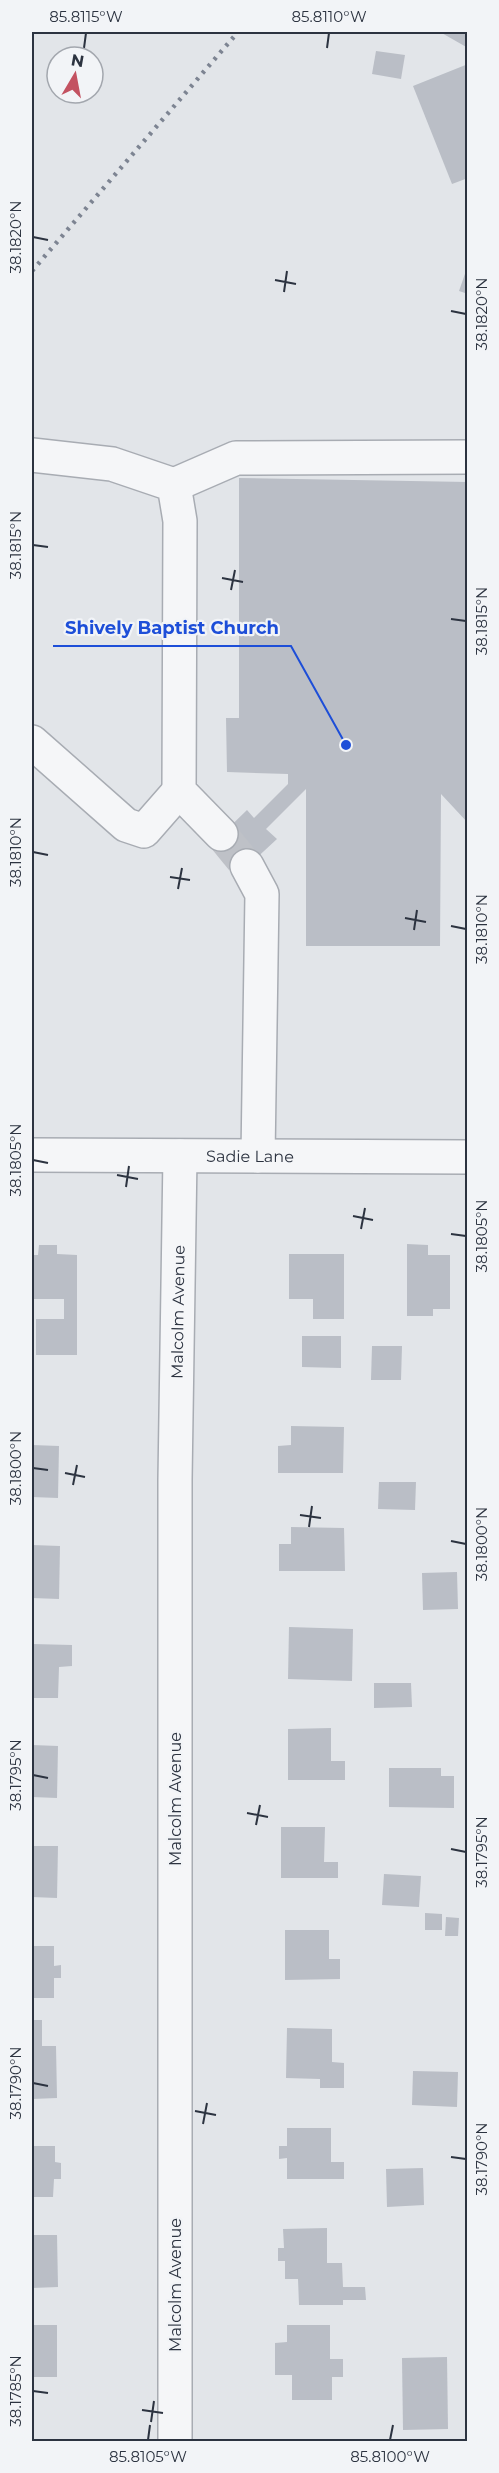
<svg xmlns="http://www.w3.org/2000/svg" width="499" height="2473" viewBox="0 0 499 2473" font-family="Montserrat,sans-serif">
	<rect width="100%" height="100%" fill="#e2e5e9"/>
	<g fill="#babec6">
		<polygon points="440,32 468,32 468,48"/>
		<polygon points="376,51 405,55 401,79 372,74"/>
		<polygon points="468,64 468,178 452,184 413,86"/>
		<polygon points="467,268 468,269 468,294 459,291"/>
		<polygon points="239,478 468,482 468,823 441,794 440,946 306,946 306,789 266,829 277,839 238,875 210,846 247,810 254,818 288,784 288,774 227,772 226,718 239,718"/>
		<polygon points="407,1244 428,1245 428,1255 450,1255 450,1309 433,1309 433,1316 407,1316"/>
		<polygon points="39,1245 57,1245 57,1254 77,1255 77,1355 36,1355 36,1319 64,1319 64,1299 32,1299 32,1255 38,1255"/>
		<polygon points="289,1254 344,1254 344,1319 313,1319 313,1299 289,1299"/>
		<polygon points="302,1336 341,1336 341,1368 302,1367"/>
		<polygon points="372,1346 402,1346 401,1380 371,1380"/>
		<polygon points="291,1426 344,1427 343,1473 278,1473 278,1446 291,1445"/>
		<polygon points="32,1445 59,1446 58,1498 32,1497"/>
		<polygon points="379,1482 416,1482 415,1510 378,1509"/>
		<polygon points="291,1527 344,1528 345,1571 279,1571 279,1544 291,1544"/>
		<polygon points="32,1545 60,1546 59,1599 32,1598"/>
		<polygon points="457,1572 458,1609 423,1610 422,1573"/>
		<polygon points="289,1627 353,1629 352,1681 288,1679"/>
		<polygon points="32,1644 72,1645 72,1666 59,1667 58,1698 32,1698"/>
		<polygon points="374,1683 411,1683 412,1707 374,1708"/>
		<polygon points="331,1728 331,1761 345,1761 345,1780 288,1780 288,1729"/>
		<polygon points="32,1745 58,1746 57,1798 32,1797"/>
		<polygon points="389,1768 441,1768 441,1776 454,1776 454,1808 389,1807"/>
		<polygon points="281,1827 325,1827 324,1862 338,1862 338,1878 281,1878"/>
		<polygon points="32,1846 58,1846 57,1898 32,1897"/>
		<polygon points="384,1874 421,1876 419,1907 382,1905"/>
		<polygon points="425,1913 442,1914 442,1930 425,1930"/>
		<polygon points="446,1917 459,1918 458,1936 445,1936"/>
		<polygon points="285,1930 329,1930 329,1959 340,1959 340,1979 285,1980"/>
		<polygon points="32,1946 54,1946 54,1966 61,1965 61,1978 54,1978 54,1998 32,1998"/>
		<polygon points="32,2020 42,2020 42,2046 56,2046 57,2098 32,2099"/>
		<polygon points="287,2028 332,2029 332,2062 344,2063 344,2088 320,2088 320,2079 286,2078"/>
		<polygon points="413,2071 458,2072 457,2107 412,2105"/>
		<polygon points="287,2128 331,2128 331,2162 344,2162 344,2179 287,2179 287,2158 279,2159 279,2146 287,2146"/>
		<polygon points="32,2146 55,2146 55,2162 61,2163 61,2179 54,2179 53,2197 32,2197"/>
		<polygon points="423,2168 424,2205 387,2207 386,2169"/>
		<polygon points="327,2228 327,2263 342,2263 343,2287 365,2287 366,2300 343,2300 343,2305 299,2305 298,2279 285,2279 285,2261 278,2261 278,2248 284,2248 283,2229"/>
		<polygon points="32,2235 57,2235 58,2287 32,2288"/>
		<rect x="32" y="2325" width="25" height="52"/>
		<polygon points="287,2325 330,2325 330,2359 343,2359 343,2377 332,2377 332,2400 292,2400 292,2375 275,2375 275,2343 287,2342"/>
		<polygon points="447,2357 448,2429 403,2430 402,2358"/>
	</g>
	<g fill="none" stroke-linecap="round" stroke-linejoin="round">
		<polyline stroke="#bec1c7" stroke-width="33" stroke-dasharray="33 16" stroke-linecap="butt" points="221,834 247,866"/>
		<g stroke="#a8acb3" stroke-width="36">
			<g id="minor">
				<polyline points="32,455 112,464 174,485 180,521 179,791 221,834"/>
				<polyline points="174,485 236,458 468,457"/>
				<polyline points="32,742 126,825 144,831 179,791"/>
				<polyline points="247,866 262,894 258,1156"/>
				<path id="s1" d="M32,1155L468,1157"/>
				<path id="s2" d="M175,2442V1480L180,1156"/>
			</g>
		</g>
		<use href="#minor" stroke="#f5f6f8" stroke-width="33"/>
		<polyline stroke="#7d8492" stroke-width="4.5" stroke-dasharray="3 6" stroke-linecap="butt" points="32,271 238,32"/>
	</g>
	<path fill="none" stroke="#2c3340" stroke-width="2" d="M84,48L86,33M327,48L329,33M33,237L48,240M275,280L296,284M284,292L287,271M451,311L466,314M33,545L48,547M222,578L243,582M231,590L235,570M451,619L466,621M33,852L48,855M170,877L190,880M178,889L182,868M405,918L426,922M451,926L466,929M414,930L417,910M33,1160L48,1163M117,1175L138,1179M126,1187L129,1166M353,1216L373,1220M361,1229L365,1208M451,1234L466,1236M33,1468L48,1470M65,1473L85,1477M73,1485L77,1465M300,1515L321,1518M309,1527L312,1506M451,1541L466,1544M33,1775L48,1778M247,1813L268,1817M256,1825L260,1805M451,1849L466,1852M33,2083L48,2086M195,2111L216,2115M203,2124L207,2103M451,2157L466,2159M33,2391L48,2393M142,2410L163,2413M151,2422L154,2401M148,2440L150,2425M390,2440L393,2425"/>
	<g text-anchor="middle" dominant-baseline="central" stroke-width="4.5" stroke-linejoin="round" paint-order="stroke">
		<g font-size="16" fill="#2c3340" stroke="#f2f4f7">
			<text stroke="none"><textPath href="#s1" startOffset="218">Sadie Lane</textPath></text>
			<text stroke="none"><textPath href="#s2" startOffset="1130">Malcolm Avenue</textPath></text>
			<text transform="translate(175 1799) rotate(-90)">Malcolm Avenue</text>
			<text transform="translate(175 2285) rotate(-90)">Malcolm Avenue</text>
		</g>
	</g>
	<path fill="none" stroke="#1d4ed8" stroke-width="2" d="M346 745L291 646H53"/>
	<circle fill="#1d4ed8" stroke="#f2f4f7" stroke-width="2" cx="346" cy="745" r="6"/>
	<g font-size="18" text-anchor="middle" font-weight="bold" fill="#1d4ed8" stroke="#f2f4f7" stroke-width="4.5" stroke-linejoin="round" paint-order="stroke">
		<text x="172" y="634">Shively Baptist Church</text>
	</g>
	<rect width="499" height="2473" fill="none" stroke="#f2f4f7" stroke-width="66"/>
	<g transform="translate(75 75) rotate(10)"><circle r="28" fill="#f2f4f7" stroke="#a3a7ae" stroke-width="1.5"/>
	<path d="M0-4.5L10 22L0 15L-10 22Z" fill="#c35261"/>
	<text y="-9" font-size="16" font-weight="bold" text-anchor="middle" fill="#2c3340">N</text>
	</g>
	<rect x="33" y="33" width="433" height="2407" fill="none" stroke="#2c3340" stroke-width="2"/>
	<g font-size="15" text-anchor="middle" fill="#2c3340">
		<text x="86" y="22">85.8115°W</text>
		<text x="329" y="22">85.8110°W</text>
		<text transform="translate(16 237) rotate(-90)" y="5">38.1820°N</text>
		<text transform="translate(482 314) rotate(-90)" y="5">38.1820°N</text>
		<text transform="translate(16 545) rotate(-90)" y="5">38.1815°N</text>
		<text transform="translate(482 621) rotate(-90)" y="5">38.1815°N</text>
		<text transform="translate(16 852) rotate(-90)" y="5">38.1810°N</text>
		<text transform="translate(482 929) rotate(-90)" y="5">38.1810°N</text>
		<text transform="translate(16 1160) rotate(-90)" y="5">38.1805°N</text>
		<text transform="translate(482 1236) rotate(-90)" y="5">38.1805°N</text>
		<text transform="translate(16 1468) rotate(-90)" y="5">38.1800°N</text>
		<text transform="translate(482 1544) rotate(-90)" y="5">38.1800°N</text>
		<text transform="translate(16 1775) rotate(-90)" y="5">38.1795°N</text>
		<text transform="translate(482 1852) rotate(-90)" y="5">38.1795°N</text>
		<text transform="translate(16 2083) rotate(-90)" y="5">38.1790°N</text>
		<text transform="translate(482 2159) rotate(-90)" y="5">38.1790°N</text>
		<text transform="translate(16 2391) rotate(-90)" y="5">38.1785°N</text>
		<text x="148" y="2462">85.8105°W</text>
		<text x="390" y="2462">85.8100°W</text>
	</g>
</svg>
